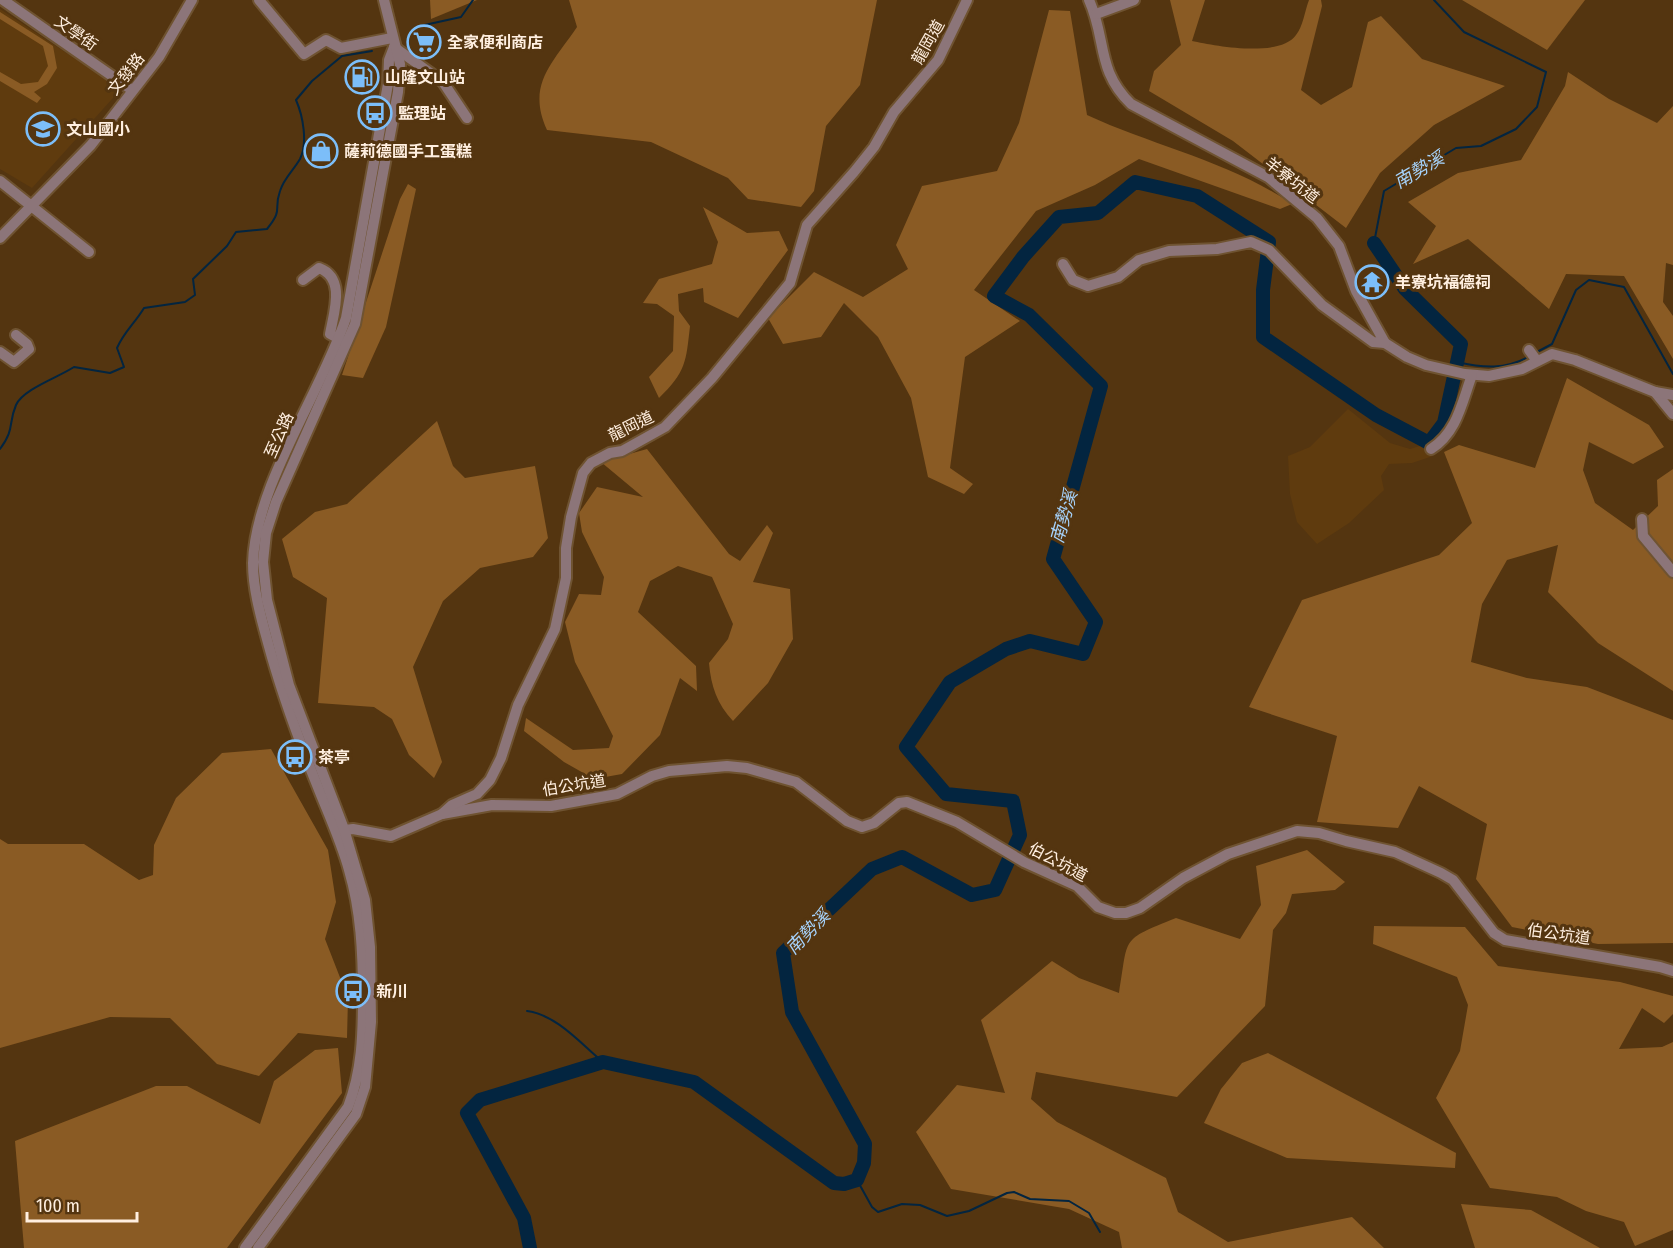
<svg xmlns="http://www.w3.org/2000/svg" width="1673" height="1248" viewBox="0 0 1673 1248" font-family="'Fira Sans Condensed','Noto Sans TC',sans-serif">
	<rect width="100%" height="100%" fill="#543510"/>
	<g fill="#5f3b0e">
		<polygon points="0,9 121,89 32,188 0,169"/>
		<polygon points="1348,409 1390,443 1410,449 1426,444 1433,456 1412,463 1389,464 1381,476 1384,490 1349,523 1317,544 1297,522 1290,494 1288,456 1310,447"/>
	</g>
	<g fill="#8a5b24">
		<polygon points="430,0 477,0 431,19"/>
		<path d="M569,0H877L860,85L826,126L814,191L801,207L748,199L728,178L651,142L547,130C526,84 553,63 577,27Z"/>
		<path d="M1170,0H1205L1192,41C1215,46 1280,58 1296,35C1303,27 1305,10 1309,0H1321L1322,6L1301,90L1321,105L1352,87L1368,22L1381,16L1422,59L1505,86L1434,125L1380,173L1346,228L1233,141L1149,91L1154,71L1181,45Z"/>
		<polygon points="1462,0 1585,0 1547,50"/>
		<path d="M1049,10L1070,11L1087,115C1154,146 1231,162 1292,204L1280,209L1139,159L1095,185L1036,211L974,290L1020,321L965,357L950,468L973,484L964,494L928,477L911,398L878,337L844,303L821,337L783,344L768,318L814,272L863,297L908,269L896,245L922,186L997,171L1019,123Z"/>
		<polygon points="0,12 53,46 57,68 47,84 34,92 41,98 37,103 0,81 0,72 21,84 38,82 48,66 43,46 0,19"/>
		<polygon points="1568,72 1609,99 1657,123 1673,106 1673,265 1666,263 1663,302 1673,316 1673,359 1624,276 1566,274 1549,309 1468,239 1413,264 1436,226 1408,202 1458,173 1521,160 1565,86"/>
		<polygon points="408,184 416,189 386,327 363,378 342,375 400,199"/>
		<path d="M703,207L747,233L779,231L788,250L738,318L704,302L703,288L678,294L679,311L690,326C686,362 686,372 659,398L649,377L673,351L674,316L657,304L643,303L659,279L712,264L718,242Z"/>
		<polygon points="1567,378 1649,425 1664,447 1633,464 1589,442 1583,470 1595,503 1633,530 1658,506 1657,480 1673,469 1673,691 1598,643 1548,592 1558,545 1507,560 1482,604 1471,662 1527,678 1587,687 1673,720 1673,943 1598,944 1512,927 1476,879 1487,824 1419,786 1398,828 1317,822 1337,736 1249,707 1302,600 1439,555 1472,523 1444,452 1459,445 1535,468"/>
		<polygon points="437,421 453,466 465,478 535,466 548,538 533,557 480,568 443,601 413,667 442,762 434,778 409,755 392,719 374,707 318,703 327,598 293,577 282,539 315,512 347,504"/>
		<path d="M647,449L729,554L740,561L767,525L773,533L753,582L790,589L793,639L768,683L733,721C717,704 711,686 709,663L728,639L733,624L712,577L678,566L650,581L638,612L696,666L697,691L680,678L660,735L622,774L594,779L564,762L524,731L526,718L573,750L609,748L613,736L575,662L565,622L579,594L601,595L604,577L582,532L579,513L597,487L643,497L601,462Z"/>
		<polygon points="271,749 328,850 336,902 325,939 348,998 347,1038 298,1033 259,1076 217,1064 170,1018 110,1017 0,1048 0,839 8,844 84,844 139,880 153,875 154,845 176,798 222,753"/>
		<path d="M1307,850L1345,882L1335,890L1292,894L1286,913L1273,930L1265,1006L1177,1097L1036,1072L1031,1099L1057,1122L1166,1178L1178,1212L1228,1242L1352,1217L1384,1248H1122L1119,1232L1069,1209L951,1189L916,1132L957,1085L1005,1093L981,1020L1052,961L1079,978L1119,993C1129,936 1119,941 1176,918L1240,939L1261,905L1256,866Z"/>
		<polygon points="1374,926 1465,927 1498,966 1620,982 1673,996 1673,1014 1664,1023 1642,1008 1619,1049 1662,1047 1673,1042 1673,1230 1635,1246 1624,1222 1586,1211 1557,1197 1490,1188 1436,1098 1460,1051 1468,1005 1457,977 1373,944"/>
		<polygon points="338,1048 342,1093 227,1248 24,1248 15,1141 156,1086 187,1086 260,1124 274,1081 315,1050"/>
		<polygon points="1268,1053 1456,1153 1455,1168 1287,1158 1204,1123 1221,1089 1242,1063"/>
		<polygon points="1461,1204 1531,1210 1600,1248 1475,1248"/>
	</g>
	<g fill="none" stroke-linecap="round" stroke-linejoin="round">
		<g stroke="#032540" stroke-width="2">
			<polyline points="420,26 461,17 473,0"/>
			<polyline points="1374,243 1384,191 1456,148 1481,146 1516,129 1537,107 1546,72 1464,32 1434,0"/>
			<polyline points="1535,353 1552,344 1576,290 1589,280 1624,287 1673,374"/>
			<path d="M1457,362C1483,368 1506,370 1530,356"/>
			<path d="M0,449C15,429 8,424 16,405C23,389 59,377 74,367L110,373L124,367L117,348C124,332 135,323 144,308L185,302L195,295L193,279L227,246L236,232L267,229C284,208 273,211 280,191C284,178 293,171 300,159C308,143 303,116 296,100L312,81L342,56L372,51"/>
			<path d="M527,1011C557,1015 581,1044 603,1062"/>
			<polyline points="857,1180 872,1207 878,1212 902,1204 920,1205 947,1216 969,1211 1007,1193 1014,1192 1030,1199 1069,1201 1089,1213 1100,1232"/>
		</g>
		<polyline stroke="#032540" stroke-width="14" points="530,1248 524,1218 467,1113 480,1100 603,1062 694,1082 834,1183 844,1184 857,1180 864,1163 865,1144 792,1012 783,953 872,869 902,857 972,895 995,890 1020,835 1013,801 946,794 906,747 950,682 1006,649 1030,641 1083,654 1096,622 1053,559 1101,386 1029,315 994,296 1023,257 1059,217 1098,213 1135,182 1197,196 1269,242 1263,290 1263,337 1376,415 1429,443 1444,423 1461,344 1405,289 1374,243"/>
		<g stroke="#6f5331" stroke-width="14">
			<g id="minor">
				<polyline points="3,0 132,90"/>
				<polyline points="259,0 304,54 326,40 341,48 392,38"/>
				<path d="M1089,0C1107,40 1096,70 1131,104L1268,177L1317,218L1339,246L1356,291L1385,343L1407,357L1426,365L1465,374L1489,376L1522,369L1552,354L1575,360L1655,392L1673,414"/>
				<polyline points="1096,14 1134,0"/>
				<polyline points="394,47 443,82 467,118"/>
				<polyline points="0,181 89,252"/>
				<polyline points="0,238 91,145 159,57 192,0"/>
				<polyline points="1063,264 1073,280 1088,286 1118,277 1139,260 1169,251 1217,249 1251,242 1269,250 1322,305 1373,342 1385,343"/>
				<path d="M303,280L319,268C346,278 334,312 330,334L339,339"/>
				<polyline points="1529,350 1537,361"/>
				<polyline points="0,352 14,362 29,349 27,344 16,335"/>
				<polyline points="1655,392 1673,395"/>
				<path d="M1431,449C1457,433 1462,402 1472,375"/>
				<polyline points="1642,519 1643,536 1673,572"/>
				<polyline points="442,814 492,805 551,806 617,794 652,776 669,771 727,766 747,768 796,782 847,821 862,827 874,823 899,803 907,802 957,822 1024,862 1077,886 1098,907 1115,913 1126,913 1140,908 1183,878 1228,854 1297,831 1319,833 1346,841 1395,852 1441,873 1453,880 1494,933 1505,940 1660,967 1673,971"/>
				<polyline points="337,831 353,829 391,836 442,814 452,805 477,794 490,780 501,758 518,705 555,629 566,578 566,548 571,517 583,473 591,463 610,453 622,451 665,427 712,378 790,283 807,225 854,172 874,147 894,112 938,60 967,0"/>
				<path d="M245,1248L348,1107C362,1071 363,1035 363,996C363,953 361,911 349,870C341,841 328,813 317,785C298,738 281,691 268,643C261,617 253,590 253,563C255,486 321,393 346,318L388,84L389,60L394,47"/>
				<polyline points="258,1248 356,1114 365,1087 371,1022 370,947 365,900 344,829 289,685 267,600 263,562 266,533 276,502 355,324 398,92 400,64 384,0"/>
			</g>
		</g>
		<use href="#minor" stroke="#8c7579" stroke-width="10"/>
	</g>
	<defs>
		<g id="supermarket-ring" transform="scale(1.725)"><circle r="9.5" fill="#543510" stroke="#7cbef9" stroke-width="1.5"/><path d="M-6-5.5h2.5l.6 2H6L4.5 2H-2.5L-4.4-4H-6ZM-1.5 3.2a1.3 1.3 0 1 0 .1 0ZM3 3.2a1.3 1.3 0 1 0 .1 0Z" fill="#7cbef9"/></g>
		<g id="fuel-ring" transform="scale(1.725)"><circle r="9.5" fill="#543510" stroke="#7cbef9" stroke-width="1.5"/><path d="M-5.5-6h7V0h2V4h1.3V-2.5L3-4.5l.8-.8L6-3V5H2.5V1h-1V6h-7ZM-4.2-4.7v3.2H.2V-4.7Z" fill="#7cbef9"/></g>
		<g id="bus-ring" transform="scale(1.725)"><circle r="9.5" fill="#543510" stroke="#7cbef9" stroke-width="1.5"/><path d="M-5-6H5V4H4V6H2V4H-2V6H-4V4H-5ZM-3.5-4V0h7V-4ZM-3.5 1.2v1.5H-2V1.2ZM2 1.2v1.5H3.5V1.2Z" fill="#7cbef9"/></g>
		<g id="school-ring" transform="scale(1.725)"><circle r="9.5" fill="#543510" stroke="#7cbef9" stroke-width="1.5"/><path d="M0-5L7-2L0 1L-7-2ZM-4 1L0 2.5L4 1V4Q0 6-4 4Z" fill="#7cbef9"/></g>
		<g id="shop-ring" transform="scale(1.725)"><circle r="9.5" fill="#543510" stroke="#7cbef9" stroke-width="1.5"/><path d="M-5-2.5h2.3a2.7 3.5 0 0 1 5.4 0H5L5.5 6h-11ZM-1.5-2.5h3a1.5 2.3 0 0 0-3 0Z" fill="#7cbef9"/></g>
		<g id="temple-ring" transform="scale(1.725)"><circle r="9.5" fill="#543510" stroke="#7cbef9" stroke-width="1.5"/><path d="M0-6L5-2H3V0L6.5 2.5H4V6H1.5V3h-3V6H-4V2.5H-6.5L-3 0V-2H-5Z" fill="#7cbef9"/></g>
	</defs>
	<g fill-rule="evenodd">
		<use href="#supermarket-ring" x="424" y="42"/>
		<use href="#fuel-ring" x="362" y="77"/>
		<use href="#bus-ring" x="375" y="113"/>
		<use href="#school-ring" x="43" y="129"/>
		<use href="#shop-ring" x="321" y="151"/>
		<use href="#temple-ring" x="1372" y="282"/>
		<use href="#bus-ring" x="295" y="757"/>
		<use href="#bus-ring" x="353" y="991"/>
	</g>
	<g text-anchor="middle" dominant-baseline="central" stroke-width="6" stroke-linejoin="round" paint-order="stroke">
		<g font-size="16" fill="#ffefe0" stroke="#543510">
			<text transform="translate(76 33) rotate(35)">文學街</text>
			<text transform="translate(928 42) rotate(-60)">龍岡道</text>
			<text transform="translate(126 74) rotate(-52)">文發路</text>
			<text transform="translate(1292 180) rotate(38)">羊寮坑道</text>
			<text transform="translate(631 426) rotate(-26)">龍岡道</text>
			<text transform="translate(279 435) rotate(-66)">至公路</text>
			<text transform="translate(574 785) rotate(-9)">伯公坑道</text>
			<text transform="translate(1058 862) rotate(28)">伯公坑道</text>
			<text transform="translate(1559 934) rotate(8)">伯公坑道</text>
		</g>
		<g font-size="16" font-weight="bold" fill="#ffefe0" stroke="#543510" text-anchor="start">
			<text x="447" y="42">全家便利商店</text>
			<text x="385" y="77">山隆文山站</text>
			<text x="398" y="113">監理站</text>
			<text x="66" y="129">文山國小</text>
			<text x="344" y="151">薩莉德國手工蛋糕</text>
			<text x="1395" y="282">羊寮坑福德祠</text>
			<text x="318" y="757">茶亭</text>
			<text x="376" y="991">新川</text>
		</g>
		<g font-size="18" font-style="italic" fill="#a6d3fc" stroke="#543510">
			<text transform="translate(1419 170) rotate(-30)">南勢溪</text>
			<text transform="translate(1064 517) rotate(-74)">南勢溪</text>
			<text transform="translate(808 932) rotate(-46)">南勢溪</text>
		</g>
	</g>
	<path d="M27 1212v9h110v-9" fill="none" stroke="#ffefe0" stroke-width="3"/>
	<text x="36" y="1212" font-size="18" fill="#ffefe0" stroke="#543510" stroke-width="4.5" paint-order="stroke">100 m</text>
</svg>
